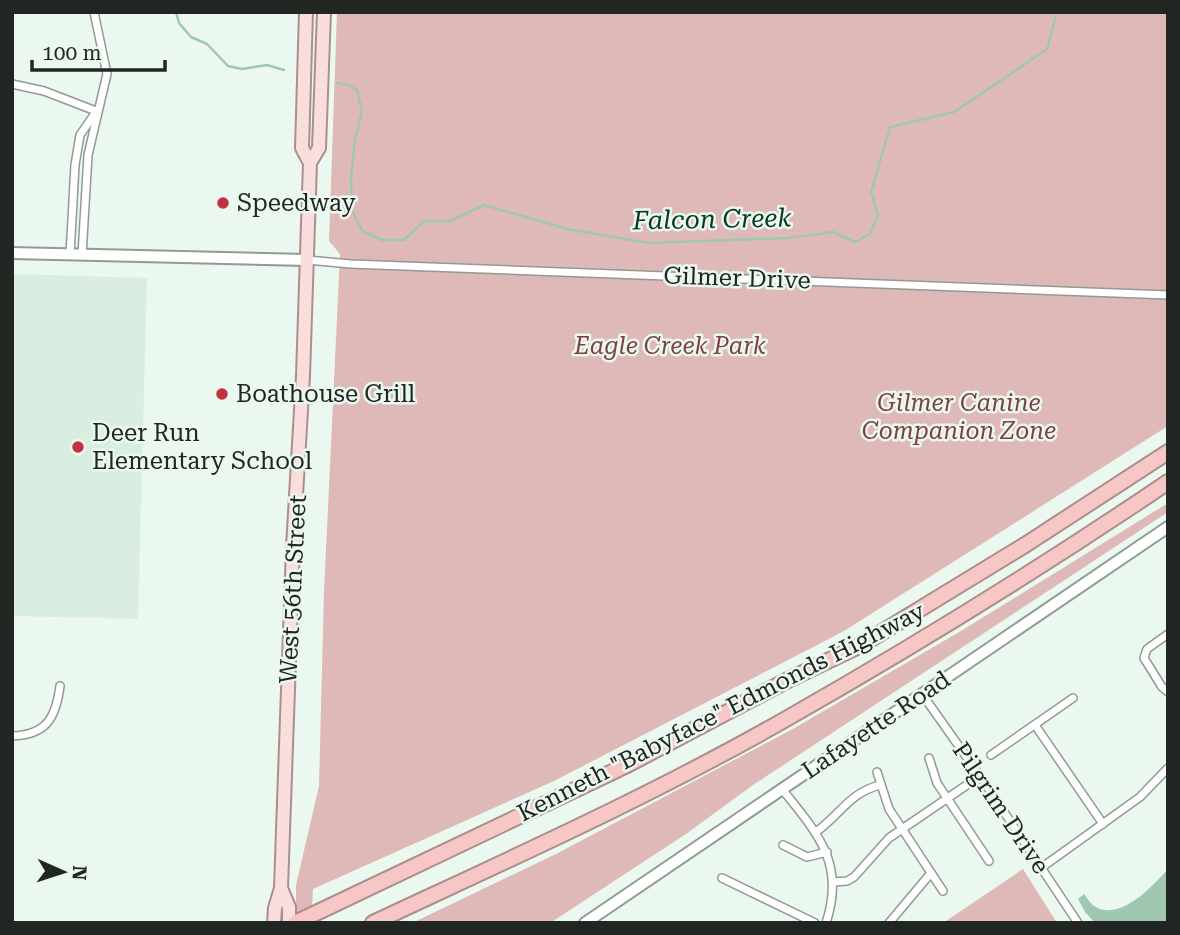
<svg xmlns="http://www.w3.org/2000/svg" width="1180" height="935" viewBox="0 0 1180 935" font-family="'Roboto Serif',serif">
	<rect width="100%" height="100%" fill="#eaf8ef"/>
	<polygon fill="#d9eee0" points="12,274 147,278 138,619 12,616"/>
	<g fill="#deb9b8">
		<polygon points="337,12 1168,12 1168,426 844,631 554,781 313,889 311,923 296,923 296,885 319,786 324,592 340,254 329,241"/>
		<polygon points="1168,503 1168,512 753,785 686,834 550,923 412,923 556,854 791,730 961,631"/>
		<polygon points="1023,869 1057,923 943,923"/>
	</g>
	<path fill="#a0c7af" d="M1168,869V923H1095L1085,912L1078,899L1084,894C1087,898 1091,905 1096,907C1121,921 1154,885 1168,869Z"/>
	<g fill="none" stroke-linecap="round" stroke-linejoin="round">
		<g stroke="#a0c7af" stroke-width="2.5">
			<polyline points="176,12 179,23 191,37 207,44 228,66 242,69 267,65 284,70"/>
			<polyline points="337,83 348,85 357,90 362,110 355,140 351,179 352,210 362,231 382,240 404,240 424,221 450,221 484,205 568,229 648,243 787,238 833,232 855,242 870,234 878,215 871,192 890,127 954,112 1047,49 1057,12"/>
		</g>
		<g stroke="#8f9b93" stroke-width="10">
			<g id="street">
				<polyline points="12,84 44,91 96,111"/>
				<polyline points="70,255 75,165 80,135 96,112"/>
				<polyline points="82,255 88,155 107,74 94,12"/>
				<polyline points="307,260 351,264 1168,295"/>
				<polyline points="1168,634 1147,649 1144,658 1162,687 1168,692"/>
				<polyline points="922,694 980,776 1078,923"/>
				<polyline points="1035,725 1103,824"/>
				<path d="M12,736C47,735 56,717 60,686"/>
				<polyline points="991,755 1073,698"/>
				<polyline points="929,758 937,783 989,861"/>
				<polyline points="877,772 889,809 943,891"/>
				<path d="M782,789C817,833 846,863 826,923"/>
				<path d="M816,832C841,814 849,793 880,785"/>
				<polyline points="783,845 807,857 827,852"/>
				<polyline points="1041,868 1140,797 1168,768"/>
				<polyline points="722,878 815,923"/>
				<polyline points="833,882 847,881 854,877 889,838 980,776"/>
				<polyline points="889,923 931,873"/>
			</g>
		</g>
		<g stroke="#8f9b93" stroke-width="14">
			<g id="secondary">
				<polyline points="12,253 307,260"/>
				<polyline points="585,923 1168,527"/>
			</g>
		</g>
		<g stroke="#ac8f8d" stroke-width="16">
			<g id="primary">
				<polyline points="310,163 319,148 324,12"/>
				<polyline points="281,888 289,907 289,923"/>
				<polyline points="274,923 275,908 281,888 293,547 303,376 310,163 302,148 306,12"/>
			</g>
		</g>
		<g stroke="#ac8f8d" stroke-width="18">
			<g id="highway">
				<polyline points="295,923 629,764 788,680 861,645 1025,545 1168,452"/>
				<path d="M373,923C512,858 653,795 786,719C916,645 1044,566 1168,482"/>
			</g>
		</g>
		<use href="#street" stroke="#fff" stroke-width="7"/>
		<use href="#secondary" stroke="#fff" stroke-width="10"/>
		<use href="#primary" stroke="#fadddd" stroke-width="12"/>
		<use href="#highway" stroke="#f7c7c6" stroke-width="14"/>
	</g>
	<g fill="#c13141" stroke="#eaf8ef" stroke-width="2.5">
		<circle cx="223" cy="203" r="7"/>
		<circle cx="222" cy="394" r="7"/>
		<circle cx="78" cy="447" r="7"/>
	</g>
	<g text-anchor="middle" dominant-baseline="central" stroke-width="5" stroke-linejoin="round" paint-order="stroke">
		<g font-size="24" fill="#212623" stroke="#eaf8ef" text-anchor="start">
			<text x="237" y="203">Speedway</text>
			<text x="236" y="394">Boathouse Grill</text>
			<text x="92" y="433">Deer Run<tspan x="92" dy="28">Elementary School</tspan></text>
		</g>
		<g font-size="24" fill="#212623" stroke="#eaf8ef">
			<text transform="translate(737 278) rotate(2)">Gilmer Drive</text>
			<text transform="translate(293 589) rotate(-87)">West 56th Street</text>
			<text transform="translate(721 712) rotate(-27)">Kenneth "Babyface" Edmonds Highway</text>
			<text transform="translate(876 725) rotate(-34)">Lafayette Road</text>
			<text transform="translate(1001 808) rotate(56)">Pilgrim Drive</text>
		</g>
		<g font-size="24" font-style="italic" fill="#7e4142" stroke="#eaf8ef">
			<text x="670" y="346">Eagle Creek Park</text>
			<text x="959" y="403">Gilmer Canine<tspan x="959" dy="28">Companion Zone</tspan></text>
		</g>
		<g font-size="26" font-style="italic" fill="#083a23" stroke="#eaf8ef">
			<text transform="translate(712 219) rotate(-1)">Falcon Creek</text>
		</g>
	</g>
	<rect width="1180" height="935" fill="none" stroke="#212623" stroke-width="28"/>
	<g transform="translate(63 872) rotate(93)" stroke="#eaf8ef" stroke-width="5" paint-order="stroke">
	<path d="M0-5L12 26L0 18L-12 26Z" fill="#212623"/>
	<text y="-10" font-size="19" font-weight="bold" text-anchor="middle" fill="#212623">N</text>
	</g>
	<path d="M32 60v10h133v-10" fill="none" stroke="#212623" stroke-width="3.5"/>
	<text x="42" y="60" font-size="21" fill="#212623" stroke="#eaf8ef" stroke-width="5" paint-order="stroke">100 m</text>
</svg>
